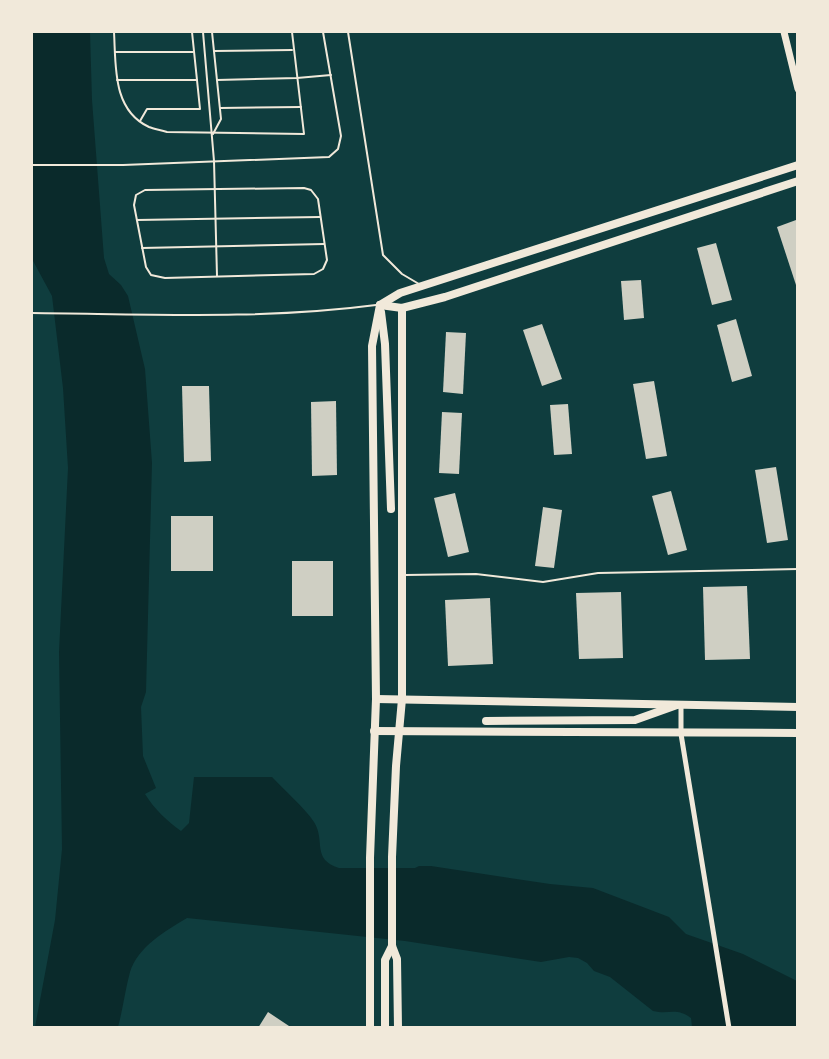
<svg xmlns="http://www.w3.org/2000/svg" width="829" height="1059" viewBox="0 0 829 1059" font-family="Mulish,sans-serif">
	<rect width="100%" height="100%" fill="#0f3d3e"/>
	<path fill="#0a2a2b" d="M32,32H90L92,100L104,258L109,274L121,285L128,296L145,369L152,463L146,692L141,707L143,756L156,788L145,794C155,810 167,821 181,831L189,823L194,777H272C284,790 305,808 314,822C326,841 311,859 339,868H415L419,866H431L550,884L593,888L669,917L686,934L743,954L797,981V1027H692L691,1018C676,1007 669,1015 653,1011L610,977L594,971L587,963L578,958L569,957L541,962L405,941L187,918C165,931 138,947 130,972C125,990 123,1009 118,1027H35L55,920L62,849L59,652L68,468L63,388L52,296L32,259Z"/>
	<g fill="#cfcfc3">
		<polygon points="796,220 798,226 798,284 796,285 777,227"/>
		<polygon points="716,243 732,300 712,305 697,248"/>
		<polygon points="641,280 644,318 624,320 621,281"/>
		<polygon points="736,319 752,376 732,382 717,325"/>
		<polygon points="542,324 562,379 542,386 523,330"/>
		<polygon points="446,332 466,333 463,394 443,392"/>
		<polygon points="654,381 667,456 646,459 633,384"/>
		<polygon points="182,386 209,386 211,461 184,462"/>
		<polygon points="336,401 337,475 312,476 311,402"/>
		<polygon points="568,404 572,454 554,455 550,405"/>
		<polygon points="442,412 462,413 459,474 439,473"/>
		<polygon points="776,467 788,540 767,543 755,470"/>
		<polygon points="671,491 687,550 668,555 652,496"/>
		<polygon points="455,493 469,552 448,557 434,498"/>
		<polygon points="543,507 562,510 554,568 535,566"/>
		<rect x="171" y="516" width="42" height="55"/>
		<rect x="292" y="561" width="41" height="55"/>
		<polygon points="747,586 750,659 705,660 703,587"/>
		<polygon points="621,592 623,658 579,659 576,593"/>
		<polygon points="490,598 493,664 448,666 445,600"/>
		<polygon points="268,1012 292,1028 258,1028"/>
	</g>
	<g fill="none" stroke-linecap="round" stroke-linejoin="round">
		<g stroke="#f1e9da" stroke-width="2">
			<path d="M114,32C116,65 112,110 149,127C154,129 161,130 167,132L304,134L292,32"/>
			<polyline points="203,32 214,161 217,276"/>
			<polyline points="212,32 221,119 213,134"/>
			<polyline points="348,32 383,255 402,274 419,284"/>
			<polyline points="214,51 292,50"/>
			<polyline points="115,52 193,52"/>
			<polyline points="117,80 197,80"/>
			<polyline points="217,80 297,78 331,75"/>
			<polyline points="220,108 301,107"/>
			<polyline points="140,121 147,109 200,109 192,32"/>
			<polyline points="32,165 123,165 329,157 338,149 341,136 323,32"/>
			<polygon points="304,188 311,190 318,199 327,260 323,269 314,274 165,278 151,275 146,267 134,205 136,195 145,190"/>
			<polyline points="137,220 320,217"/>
			<polyline points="142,248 324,244"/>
			<path d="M32,313C146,314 262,320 376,305"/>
			<polyline points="405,575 476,574 543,582 598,573 798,569"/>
		</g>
		<polyline stroke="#f1e9da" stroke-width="5" points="681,704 681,734 729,1028"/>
		<polyline stroke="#f1e9da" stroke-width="7" points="784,32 798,89"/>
		<g stroke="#f1e9da" stroke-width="8">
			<polyline points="381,312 385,344 391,509"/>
			<polyline points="376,699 798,707"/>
			<polyline points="486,721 635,720 677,705"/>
			<polyline points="374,731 798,733"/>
			<polyline points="370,1028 370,858 376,699 372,346 380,305"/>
			<polyline points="385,1028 385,960 392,946"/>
			<polyline points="398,1028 397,959 392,946 392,857 396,766 402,699 402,308"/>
		</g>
		<g stroke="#f1e9da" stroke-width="8">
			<polyline points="380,305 400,293 798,165"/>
			<polyline points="380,305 402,308 445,297 798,181"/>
		</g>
	</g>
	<rect width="829" height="1059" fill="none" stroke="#f1e9da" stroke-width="66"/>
</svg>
